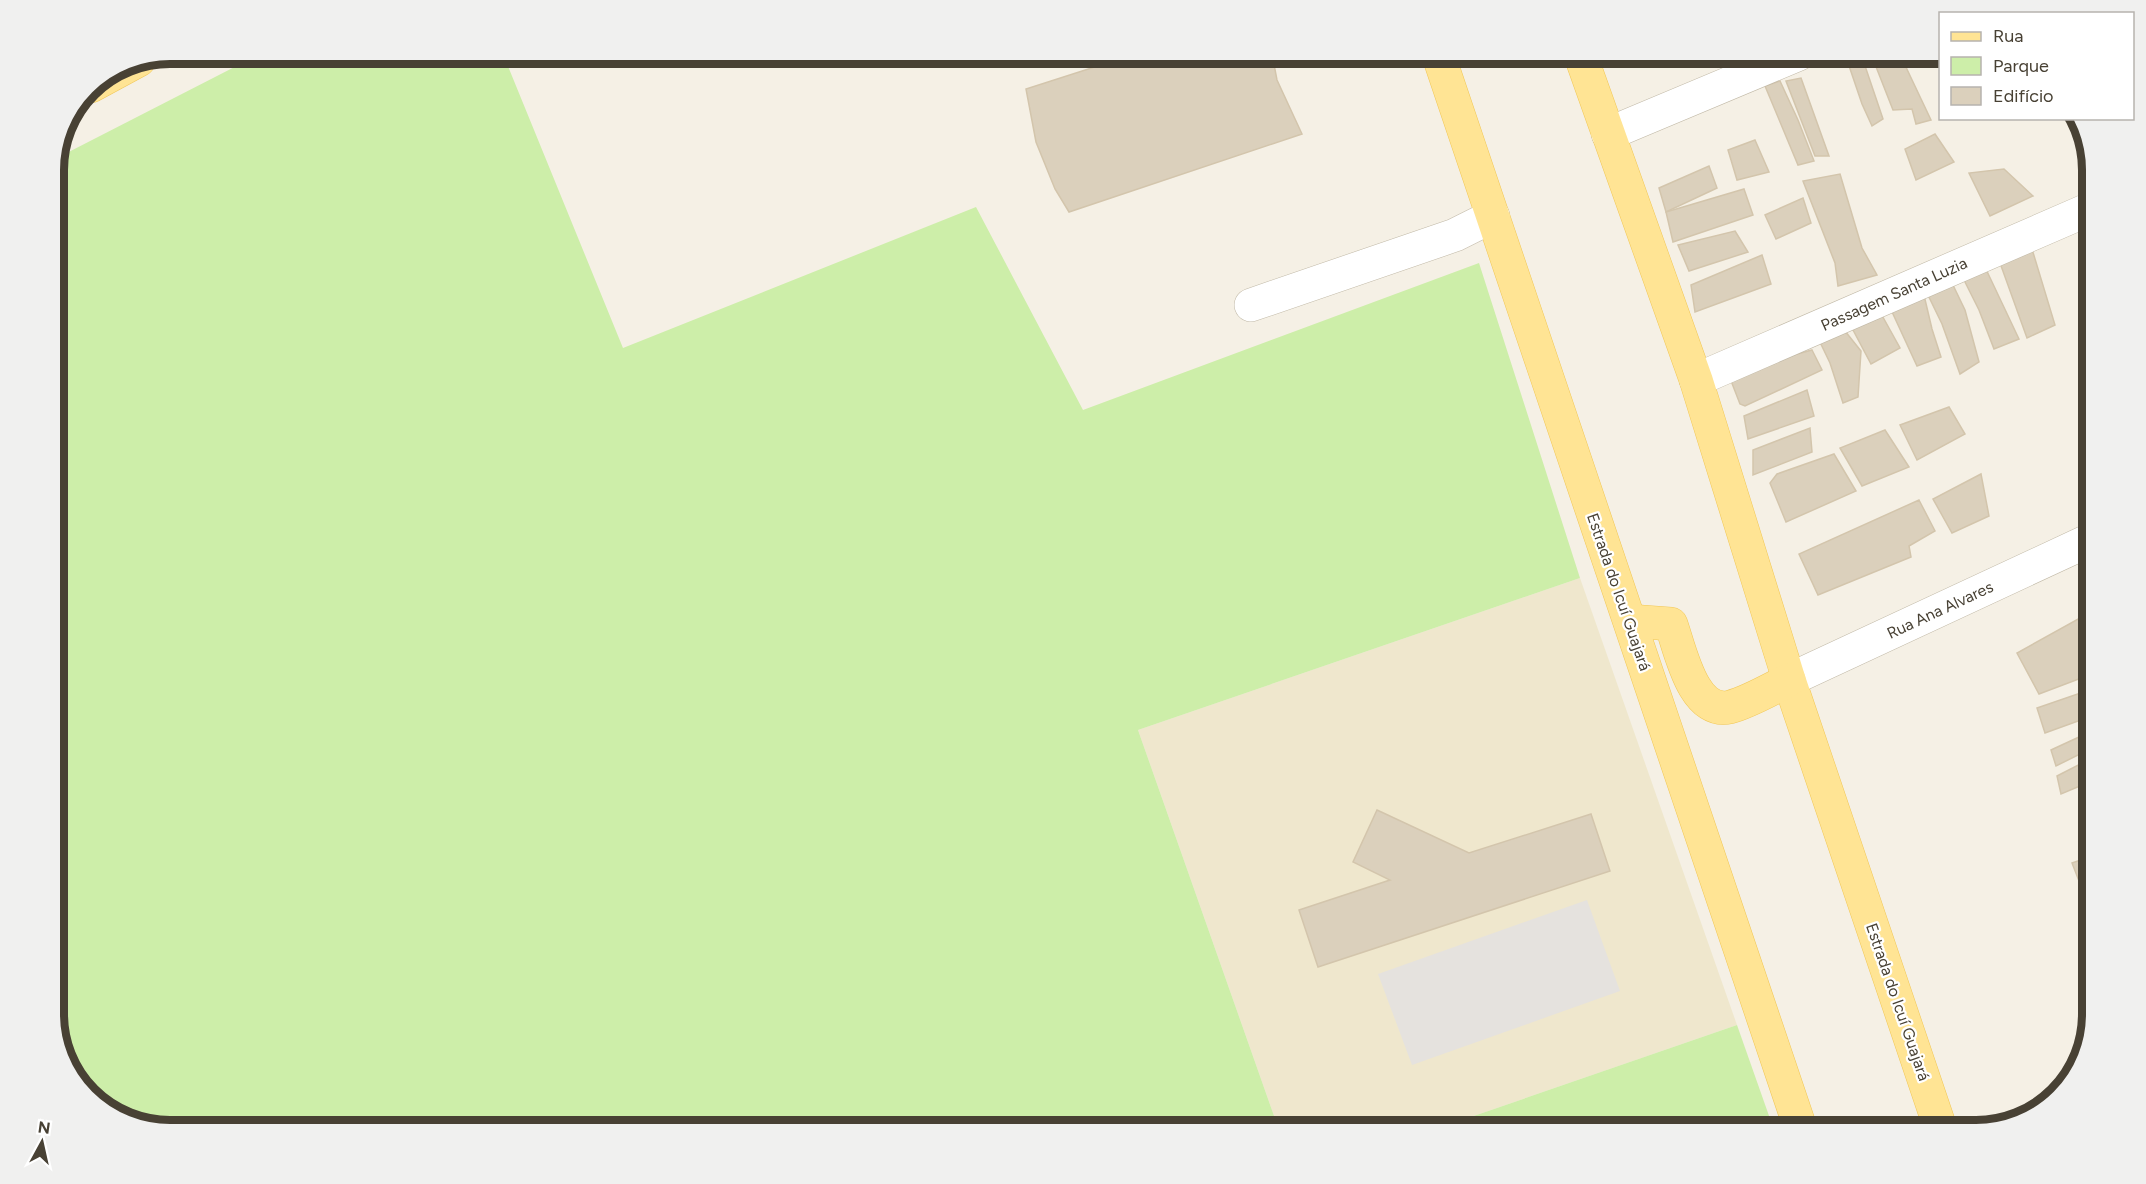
<svg xmlns="http://www.w3.org/2000/svg" width="2146" height="1184" viewBox="0 0 2146 1184" font-family="Figtree,sans-serif">
	<rect width="100%" height="100%" fill="#f5f0e5"/>
	<polygon fill="#efe7cd" points="1580,578 1737,1025 1433,1130 1279,1130 1138,730"/>
	<g fill="#cdeea9">
		<polygon points="260,54 503,54 623,348 976,207 1083,410 1479,263 1580,578 1138,730 1279,1130 170,1130 118,1118 74,1079 54,1022 54,163 55,159"/>
		<polygon points="1737,1025 1774,1130 1433,1130"/>
	</g>
	<polygon fill="#e5e2de" points="1587,900 1620,991 1412,1065 1378,974"/>
	<g fill="#dbd0bc" stroke="#d3c5ac" stroke-width="1.5">
		<polygon points="1135,54 1272,54 1277,80 1302,134 1069,212 1055,189 1036,142 1026,89"/>
		<polygon points="1845,54 1861,54 1883,119 1872,126 1862,104"/>
		<polygon points="1871,54 1892,54 1904,63 1931,120 1916,124 1912,109 1893,110"/>
		<polygon points="1801,78 1829,156 1815,156 1786,81"/>
		<polygon points="1780,81 1798,120 1814,161 1798,165 1765,86"/>
		<polygon points="1935,134 1954,162 1916,180 1905,149"/>
		<polygon points="1755,140 1769,172 1737,180 1728,150"/>
		<polygon points="1709,166 1717,188 1666,212 1659,188"/>
		<polygon points="2004,169 2033,196 1990,216 1969,173"/>
		<polygon points="1840,174 1862,248 1877,275 1838,286 1835,263 1803,181"/>
		<polygon points="1744,189 1753,215 1673,242 1666,212"/>
		<polygon points="1803,198 1811,223 1776,239 1765,215"/>
		<polygon points="1735,231 1748,252 1689,271 1678,245"/>
		<polygon points="2032,249 2055,325 2027,338 2000,263"/>
		<polygon points="1762,255 1771,284 1695,312 1691,285"/>
		<polygon points="1984,265 2019,339 1994,349 1979,310 1960,272"/>
		<polygon points="1952,283 1965,310 1979,362 1960,374 1942,324 1926,291"/>
		<polygon points="1923,291 1932,329 1941,357 1917,366 1887,301"/>
		<polygon points="1879,310 1900,348 1871,364 1852,328"/>
		<polygon points="1841,326 1861,351 1858,397 1843,403 1830,363 1817,336"/>
		<polygon points="1812,350 1822,370 1745,406 1740,404 1728,373"/>
		<polygon points="1807,390 1814,416 1748,439 1744,416"/>
		<polygon points="1949,407 1965,434 1917,460 1900,425"/>
		<polygon points="1810,428 1812,452 1753,475 1753,450"/>
		<polygon points="1885,430 1909,467 1862,486 1840,448"/>
		<polygon points="1834,454 1856,491 1786,522 1770,483 1777,474"/>
		<polygon points="1981,474 1989,516 1952,533 1933,499"/>
		<polygon points="1919,500 1935,531 1909,546 1911,557 1818,595 1799,554"/>
		<polygon points="2080,618 2092,637 2092,674 2039,694 2017,653"/>
		<polygon points="2092,689 2092,716 2045,733 2037,708"/>
		<polygon points="2092,731 2092,748 2056,766 2051,750"/>
		<polygon points="2092,758 2092,781 2061,794 2057,776"/>
		<polygon points="1377,810 1469,853 1591,814 1610,871 1318,967 1299,910 1390,880 1353,862"/>
		<polygon points="2092,856 2092,902 2088,904 2072,863"/>
	</g>
	<g fill="none" stroke-linecap="round" stroke-linejoin="round">
		<g stroke="#c1b9a7" stroke-width="34">
			<g id="minor">
				<polyline points="1608,134 1799,54"/>
				<polyline points="1251,305 1455,235 1493,216"/>
				<polyline points="1696,380 2092,208"/>
				<polyline points="1789,680 2092,539"/>
			</g>
		</g>
		<g stroke="#f1c757" stroke-width="34">
			<g id="major">
				<polyline points="1438,54 1801,1130"/>
				<polyline points="1580,54 1696,380 1789,680 1941,1130"/>
				<polyline points="91,86 139,60"/>
				<path d="M1630,621L1671,624C1680,649 1693,716 1730,707C1749,702 1771,689 1789,680"/>
			</g>
		</g>
		<g stroke="#c5b696" stroke-width="4" stroke-dasharray="3 3" stroke-linecap="butt">
			<polyline points="171,64 189,54"/>
			<polyline points="66,120 75,116"/>
			<polyline points="1836,1117 1840,1130"/>
		</g>
		<use href="#minor" stroke="#fff" stroke-width="33"/>
		<use href="#major" stroke="#ffe494" stroke-width="33"/>
	</g>
	<g text-anchor="middle" dominant-baseline="central" stroke-width="4.5" stroke-linejoin="round" paint-order="stroke">
		<g font-size="16" fill="#484134" stroke="#fff">
			<text transform="translate(1894 294) rotate(-24)">Passagem Santa Luzia</text>
			<text transform="translate(1619 592) rotate(71)">Estrada do Icuí Guajará</text>
			<text transform="translate(1940 610) rotate(-25)">Rua Ana Alvares</text>
			<text transform="translate(1898 1002) rotate(71)">Estrada do Icuí Guajará</text>
		</g>
	</g>
	<path d="M0 0H2146V1184H0ZM170 64H1976A106 106 0 0 1 2082 170V1014A106 106 0 0 1 1976 1120H170A106 106 0 0 1 64 1014V170A106 106 0 0 1 170 64Z" fill="#f0f0ef" fill-rule="evenodd"/>
	<path fill="none" stroke="#484134" stroke-width="8" d="M170 64H1976A106 106 0 0 1 2082 170V1014A106 106 0 0 1 1976 1120H170A106 106 0 0 1 64 1014V170A106 106 0 0 1 170 64Z"/>
	<rect x="1939" y="12" width="195" height="108" fill="#ffffff" stroke="#b6b3ae" stroke-width="1.5"/>
	<rect x="1951" y="32" width="30" height="9" fill="#ffe494" stroke="#b6b3ae" stroke-width="1.5"/>
	<text x="1993" y="42" font-size="18" fill="#484134">Rua</text>
	<rect x="1951" y="57" width="30" height="18" fill="#cdeea9" stroke="#b6b3ae" stroke-width="1.5"/>
	<text x="1993" y="72" font-size="18" fill="#484134">Parque</text>
	<rect x="1951" y="87" width="30" height="18" fill="#dbd0bc" stroke="#b6b3ae" stroke-width="1.5"/>
	<text x="1993" y="102" font-size="18" fill="#484134">Edifício</text>
	<g transform="translate(42 1142) rotate(8)" stroke="#ffffff" stroke-width="4.5" paint-order="stroke">
	<path d="M0-4.5L10 22L0 15L-10 22Z" fill="#484134"/>
	<text y="-9" font-size="16" font-weight="bold" text-anchor="middle" fill="#484134">N</text>
	</g>
</svg>
